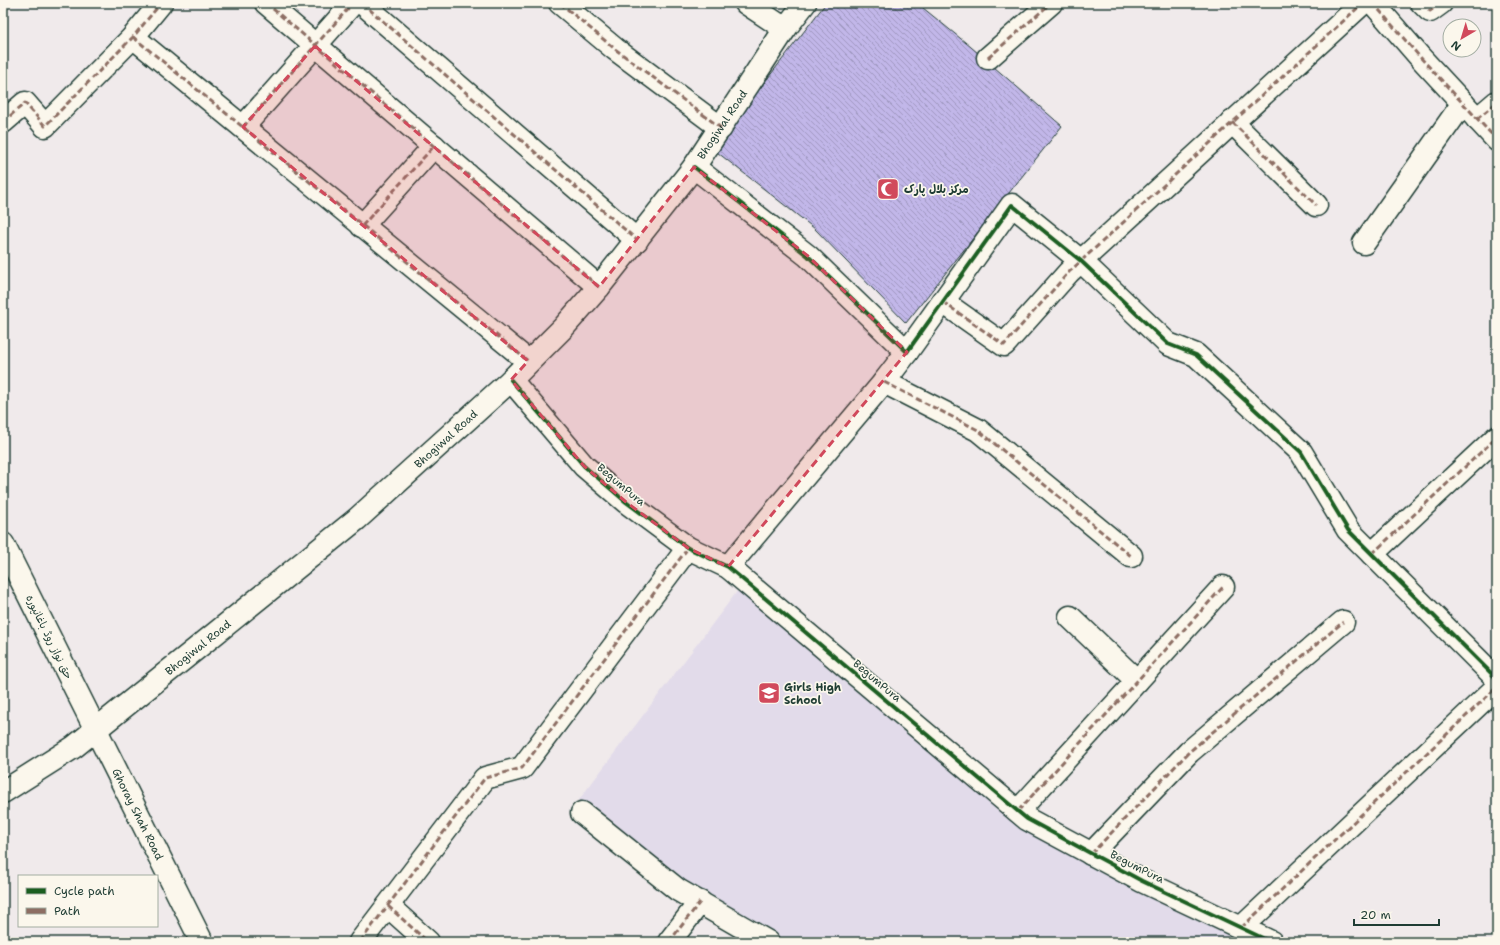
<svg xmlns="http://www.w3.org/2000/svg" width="1500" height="945" viewBox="0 0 1500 945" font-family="'Shantell Sans','Playpen Sans Arabic',sans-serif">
	<defs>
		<pattern id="building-back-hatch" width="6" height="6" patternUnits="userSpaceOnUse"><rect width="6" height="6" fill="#c2b7e9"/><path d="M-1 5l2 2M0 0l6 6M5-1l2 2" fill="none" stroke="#9d96be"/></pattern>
	</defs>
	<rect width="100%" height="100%" fill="#f0eaeb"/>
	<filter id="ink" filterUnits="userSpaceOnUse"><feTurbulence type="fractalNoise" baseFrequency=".025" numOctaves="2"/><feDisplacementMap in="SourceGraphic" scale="8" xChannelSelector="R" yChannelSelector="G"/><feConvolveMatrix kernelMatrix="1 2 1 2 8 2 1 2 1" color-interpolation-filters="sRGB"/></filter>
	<g filter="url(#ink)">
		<polygon fill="#e2dbea" points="745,581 1027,819 1273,942 768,942 582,813 575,805"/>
		<polygon fill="url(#building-back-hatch)" stroke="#1f3d34" points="826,3 917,3 971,47 1062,126 906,323 815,229 713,149"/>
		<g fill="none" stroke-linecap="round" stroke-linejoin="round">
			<g stroke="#1f3d34" stroke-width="25">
				<g id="minor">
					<polyline points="266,3 599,287"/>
					<polyline points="362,3 637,240"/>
					<polyline points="560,3 615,49 721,128"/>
					<polyline points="746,3 785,29"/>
					<polyline points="1373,3 1419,56 1497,140"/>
					<polyline points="1422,3 1430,11 1441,3"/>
					<polyline points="133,37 528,361"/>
					<polyline points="988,58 1051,3"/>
					<polyline points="1477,119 1497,102"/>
					<polyline points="3,122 25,103 45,126 133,37 161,3"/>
					<polyline points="1232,122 1316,205"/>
					<polyline points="243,127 353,3"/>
					<polyline points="694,167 808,256 907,352 1012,205 1081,261 1168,344 1196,355 1301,452 1348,530 1497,679"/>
					<polyline points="362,226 434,146"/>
					<polyline points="1364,243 1463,103"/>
					<polyline points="943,302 1004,345 1069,272 1363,3"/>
					<polyline points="511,380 584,466 626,502 688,548 728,567 1027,819 1142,881 1271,942"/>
					<polyline points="884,382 978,430 1131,556"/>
					<polyline points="3,544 96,730"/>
					<polyline points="1372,554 1497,437"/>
					<polyline points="728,567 884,382 907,352"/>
					<polyline points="1070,617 1137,681"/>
					<polyline points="1018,811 1223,587"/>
					<polyline points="582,813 678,890 768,942"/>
					<polyline points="1091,854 1189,752 1343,622"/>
					<polyline points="388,906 428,942"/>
					<polyline points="1241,928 1497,687"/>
					<polyline points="360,942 485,778 522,768 688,548"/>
					<polyline points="669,942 700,902"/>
				</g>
			</g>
			<g stroke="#1f3d34" stroke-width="25">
				<g id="major">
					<path id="s1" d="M96,730L202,942"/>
					<path id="s2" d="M3,792L74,747L196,649L357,519L511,380L563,328L599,287L694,167L785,29L805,3"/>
				</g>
			</g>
			<use href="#minor" stroke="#fbf7ec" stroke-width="22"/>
			<use href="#major" stroke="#fbf7ec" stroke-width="22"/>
			<g stroke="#8d6e63" stroke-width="3" stroke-dasharray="6 3" stroke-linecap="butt">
				<polyline points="266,3 599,287"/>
				<polyline points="362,3 637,240"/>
				<polyline points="560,3 615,49 721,128"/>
				<polyline points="1373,3 1419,56 1497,140"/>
				<polyline points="1422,3 1430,11 1441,3"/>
				<polyline points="133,37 528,361"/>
				<polyline points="988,58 1051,3"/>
				<polyline points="1477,119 1497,102"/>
				<polyline points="3,122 25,103 45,126 133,37 161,3"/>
				<polyline points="1232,122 1316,205"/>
				<polyline points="243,127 353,3"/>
				<polyline points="362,226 434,146"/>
				<polyline points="943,302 1004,345 1069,272 1363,3"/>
				<polyline points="884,382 978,430 1131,556"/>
				<polyline points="1372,554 1497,437"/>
				<polyline points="1018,811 1223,587"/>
				<polyline points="1091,854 1189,752 1343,622"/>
				<polyline points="388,906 428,942"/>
				<polyline points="1241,928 1497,687"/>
				<polyline points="360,942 485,778 522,768 688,548"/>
				<polyline points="669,942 700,902"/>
			</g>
			<g stroke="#fbf7ec" stroke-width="6">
				<g id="cycleway">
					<polyline points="694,167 808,256 907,352 1012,205 1081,261 1168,344 1196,355 1301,452 1348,530 1497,679"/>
					<polyline points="511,380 584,466 626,502 688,548 728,567 1027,819 1142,881 1271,942"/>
				</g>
			</g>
			<use href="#cycleway" stroke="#1b5e20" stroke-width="4"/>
		</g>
	</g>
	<path fill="#d1495b" fill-opacity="0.2" stroke="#d1495b" stroke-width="3" stroke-dasharray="8 5" stroke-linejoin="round" d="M315,46L599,287L694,167L808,256L907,352L728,567L688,548L626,502L584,466L511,380L528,361L243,127Z"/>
	<defs>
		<g id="mosque-square" transform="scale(1.15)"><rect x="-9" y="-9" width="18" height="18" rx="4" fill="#d1495b" stroke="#fbf7ec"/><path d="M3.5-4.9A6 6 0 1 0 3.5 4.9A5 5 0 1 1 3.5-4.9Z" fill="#fff"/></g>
		<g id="school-square" transform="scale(1.15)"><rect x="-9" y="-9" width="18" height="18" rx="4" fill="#d1495b" stroke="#fbf7ec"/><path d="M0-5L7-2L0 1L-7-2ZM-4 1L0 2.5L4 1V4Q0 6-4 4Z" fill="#fff"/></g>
	</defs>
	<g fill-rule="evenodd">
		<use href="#mosque-square" x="888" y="189"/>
		<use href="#school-square" x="769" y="693"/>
	</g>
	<g text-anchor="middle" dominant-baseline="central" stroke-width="3.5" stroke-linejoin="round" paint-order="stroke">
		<g font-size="11" fill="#1f3d34" stroke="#fbf7ec">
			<text stroke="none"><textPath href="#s2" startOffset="987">Bhogiwal Road</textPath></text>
			<text stroke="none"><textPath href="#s2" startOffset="567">Bhogiwal Road</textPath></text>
			<text transform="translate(621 485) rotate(40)">BegumPura</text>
			<text transform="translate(49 637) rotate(64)">حق نواز روڈ باغانپورہ</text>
			<text stroke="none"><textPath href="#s2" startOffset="243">Bhogiwal Road</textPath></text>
			<text transform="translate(877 681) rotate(40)">BegumPura</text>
			<text stroke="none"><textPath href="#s1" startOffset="94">Ghoray Shah Road</textPath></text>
			<text transform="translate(1137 867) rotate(27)">BegumPura</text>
		</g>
		<g font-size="11" font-weight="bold" fill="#1f3d34" stroke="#fbf7ec" text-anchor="start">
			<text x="904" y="189">مرکز بلال پارک</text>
			<text x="784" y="687">Girls High<tspan x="784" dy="13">School</tspan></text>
		</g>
	</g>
	<rect width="1500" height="945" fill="none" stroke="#fbf7ec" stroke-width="16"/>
	<rect x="8" y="8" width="1484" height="929" fill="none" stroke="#1f3d34" stroke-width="1.5" filter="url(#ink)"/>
	<rect x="18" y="875" width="140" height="52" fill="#fbf7ec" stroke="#a3ada2"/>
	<rect x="26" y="888" width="20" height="6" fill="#1b5e20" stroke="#a3ada2"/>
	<text x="54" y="895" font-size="12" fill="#1f3d34">Cycle path</text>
	<rect x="26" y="908" width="20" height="6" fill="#8d6e63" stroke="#a3ada2"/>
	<text x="54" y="915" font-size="12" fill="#1f3d34">Path</text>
	<g transform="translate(1462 38) rotate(218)"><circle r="19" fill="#fbf7ec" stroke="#a3ada2"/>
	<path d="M0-3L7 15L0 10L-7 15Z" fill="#d1495b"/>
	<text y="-6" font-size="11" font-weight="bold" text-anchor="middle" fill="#1f3d34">N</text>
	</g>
	<path d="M1354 919v6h85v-6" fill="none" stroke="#1f3d34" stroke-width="2"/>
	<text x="1360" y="919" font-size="12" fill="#1f3d34" stroke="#fbf7ec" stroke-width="3" paint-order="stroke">20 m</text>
</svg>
